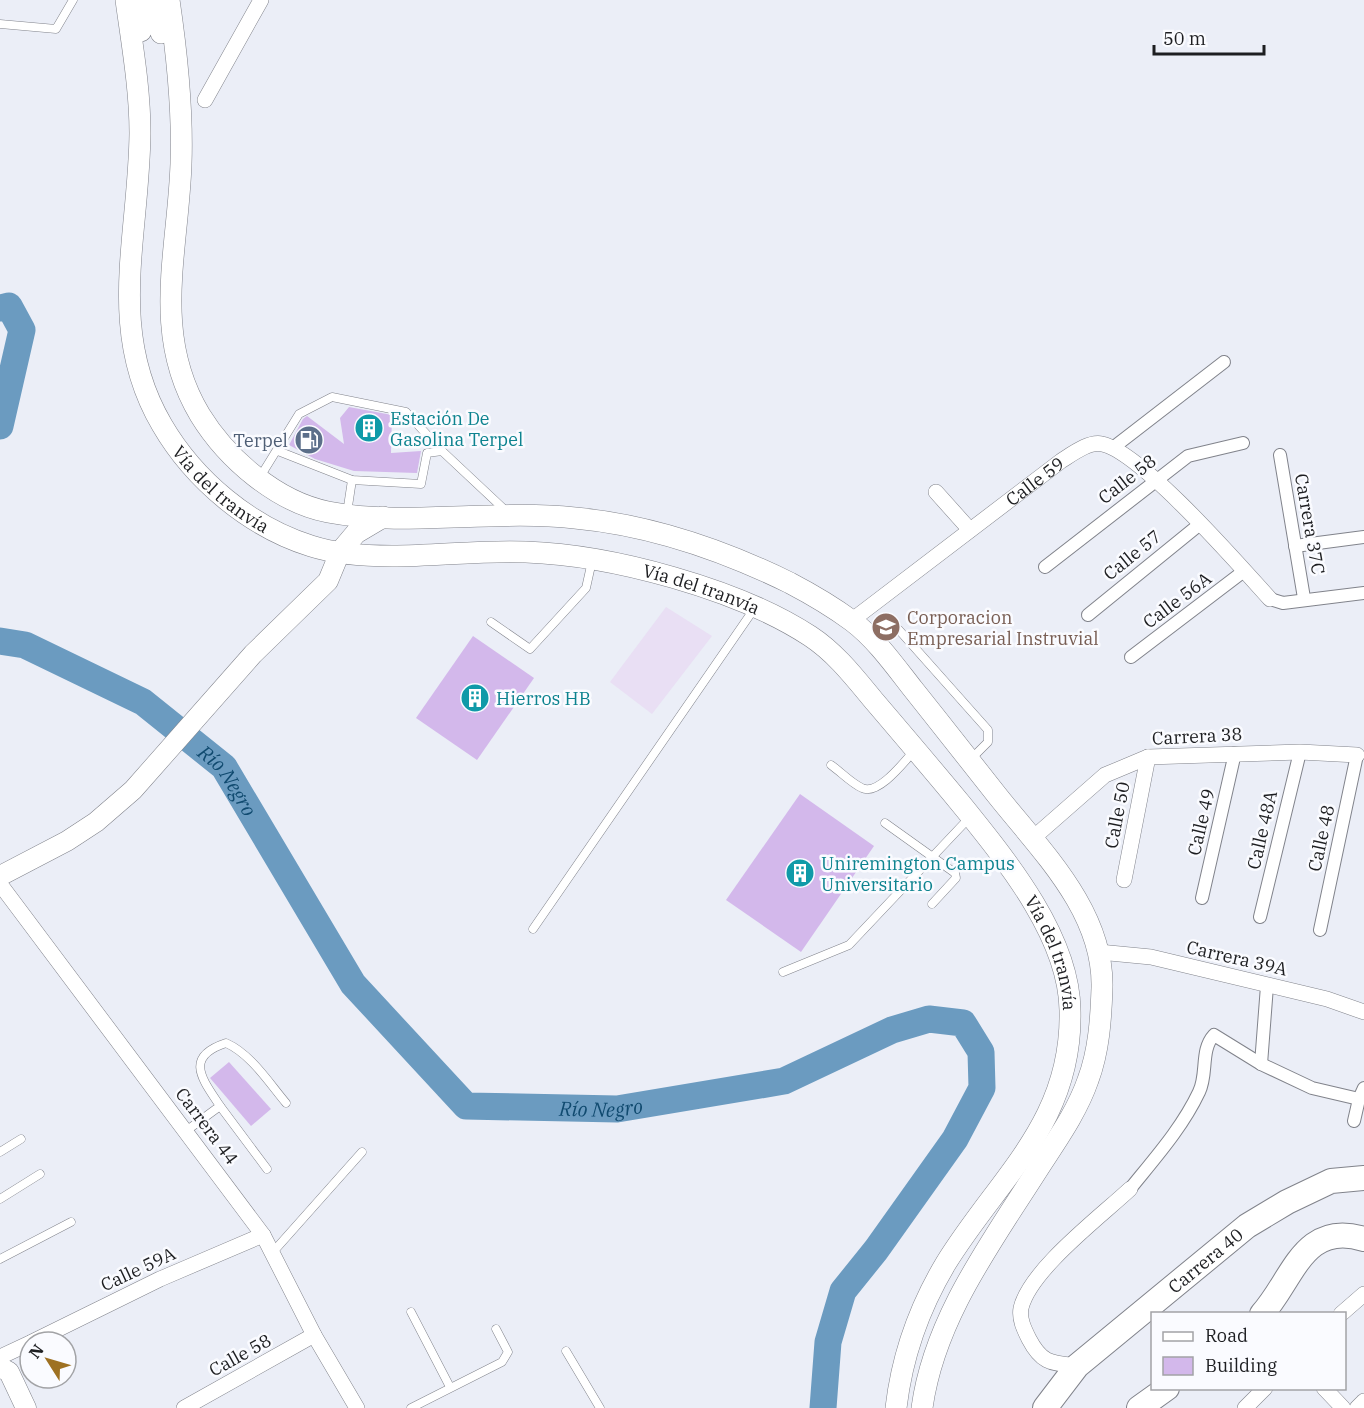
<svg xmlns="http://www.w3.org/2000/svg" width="1364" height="1408" viewBox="0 0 1364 1408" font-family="'IBM Plex Serif',serif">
	<rect width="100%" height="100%" fill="#ebeef7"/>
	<polygon fill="#e9dff4" points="666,607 712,636 652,714 610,682"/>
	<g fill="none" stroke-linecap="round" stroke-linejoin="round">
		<g stroke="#6b9bc0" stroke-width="27">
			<polyline points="0,308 9,306 22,330 0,426"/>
			<path id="s1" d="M0,641L25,645L143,702L224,767L353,984L466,1106L617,1109L784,1081L892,1030L929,1019L963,1023L981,1052L982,1088L955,1139L876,1250L843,1291L828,1342L823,1408"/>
		</g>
	</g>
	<g fill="#d3b8eb">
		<polygon points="349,407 392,415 391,453 421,451 417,473 354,471 315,459 289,445 303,419 307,416 344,444 340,418"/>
		<polygon points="473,636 534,678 477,760 416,718"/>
		<polygon points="800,794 874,846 801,952 726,900"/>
		<polygon points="229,1062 271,1109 251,1126 210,1078"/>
	</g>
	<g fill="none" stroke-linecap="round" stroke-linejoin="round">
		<g stroke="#81838b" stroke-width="9">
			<g id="service">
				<polyline points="0,24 56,29 73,0"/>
				<polyline points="278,451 352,480 421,484 427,453 442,451"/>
				<polyline points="260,477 299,414 332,397 406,412 442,451 506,511"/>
				<polyline points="347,513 352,480"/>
				<polyline points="491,622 530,649 586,588 592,561"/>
				<polyline points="868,633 881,622 890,623 899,630 988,730 988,742 972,758"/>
				<path d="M831,765C841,772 851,783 862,788C878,796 904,762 914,751"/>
				<polyline points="885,823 955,873 956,878 932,904"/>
				<polyline points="533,929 754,609"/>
				<polyline points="783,972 849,945 970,817"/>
				<polyline points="220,1106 267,1169"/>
				<path d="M186,1131L220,1106C203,1080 183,1057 226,1043C251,1054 269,1083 286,1103"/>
				<polyline points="0,1152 21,1139"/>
				<polyline points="0,1199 40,1174"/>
				<polyline points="273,1252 362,1152"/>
				<polyline points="0,1259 71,1222"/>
				<polyline points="411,1312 450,1387"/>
				<polyline points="566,1351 600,1408"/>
				<polyline points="411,1408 502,1362 508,1352 496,1329"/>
			</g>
		</g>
		<g stroke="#81838b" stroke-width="14">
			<g id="pedestrian">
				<polyline points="1114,447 1224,362"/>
				<polyline points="1280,455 1304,598"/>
				<polyline points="1295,546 1364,537"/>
				<polyline points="1045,567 1188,456 1243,443"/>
				<polyline points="1270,599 1283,603 1364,593"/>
				<polyline points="1088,615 1200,524"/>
				<polyline points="1131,657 1244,571"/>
				<polyline points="1202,898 1235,753"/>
				<polyline points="1260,917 1300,752"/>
				<polyline points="1320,930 1357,755"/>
				<polyline points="1261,1064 1267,986"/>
				<polyline points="1354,1121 1359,1099 1364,1088"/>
				<path d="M1130,1189C1155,1158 1182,1128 1199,1092C1208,1074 1200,1050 1214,1035L1261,1064L1312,1088L1359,1099"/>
			</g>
		</g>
		<g stroke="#81838b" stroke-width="16">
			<g id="minor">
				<polyline points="205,100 261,0"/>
				<polyline points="936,492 970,530"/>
				<path id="s2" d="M851,621L1061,461C1072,454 1089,441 1102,444C1141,452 1240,566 1270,599"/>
				<polyline points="1032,839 1105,775 1148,757 1300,752 1357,755"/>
				<polyline points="1124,880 1148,757"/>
				<polyline points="0,884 263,1235 314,1335 357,1408"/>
				<polyline points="1099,952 1151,957 1327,999 1364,1012"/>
				<polyline points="1341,1314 1364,1294"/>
				<polyline points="32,1342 160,1279 263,1235"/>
				<polyline points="0,1357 30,1343"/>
				<path d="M1077,1366C1052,1363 1042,1364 1029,1339C1024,1329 1019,1319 1021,1308C1030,1270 1100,1217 1130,1189"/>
				<polyline points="1324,1388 1343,1408"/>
				<polyline points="184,1408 314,1335"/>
				<polyline points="1245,1408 1265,1388"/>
				<polyline points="1357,1408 1364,1401"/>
			</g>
		</g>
		<g stroke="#81838b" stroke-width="21">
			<g id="tertiary">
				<polyline points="0,876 67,841 96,822 133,790 253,654 328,581 340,552"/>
				<polyline points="0,1367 9,1372 26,1408"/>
			</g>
		</g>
		<g stroke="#81838b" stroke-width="22">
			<g id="secondary">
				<path id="s3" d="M126,0C132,44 140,89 140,133C139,237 106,330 162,425C194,480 250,527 311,546C336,554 366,556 392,556C437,556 482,550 526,552C612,555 738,589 810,636C836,653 855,678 875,702C904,736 933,770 961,804C1006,860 1069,936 1070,1010C1073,1122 999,1177 946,1263C919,1308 902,1356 896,1408"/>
				<path d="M169,0C177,54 183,109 181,164C178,252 151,334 200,415C227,459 277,502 328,512C406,527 494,509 575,518C650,525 723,550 790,583C811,594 833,607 852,621C876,639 895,666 913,689C941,724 969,760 996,794C1041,851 1104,911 1102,988C1101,1018 1099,1051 1088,1080C1077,1112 1056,1141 1038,1169C991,1243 934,1319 922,1408"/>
				<polyline points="141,31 139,12 141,6 151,3 158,9 161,33"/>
				<polyline points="340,552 356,533 383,517"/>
			</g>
		</g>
		<g stroke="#81838b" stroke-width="26">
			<g id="primary">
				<path d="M1262,1314C1293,1280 1303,1220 1364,1239"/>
				<path id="s4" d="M1045,1408L1077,1366L1247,1226L1287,1202L1331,1181L1364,1178"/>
				<polyline points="1139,1408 1167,1388"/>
			</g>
		</g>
		<use href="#service" stroke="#fff" stroke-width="8"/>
		<use href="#pedestrian" stroke="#fff" stroke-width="12"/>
		<use href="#minor" stroke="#fff" stroke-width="15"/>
		<use href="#tertiary" stroke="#fff" stroke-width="20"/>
		<use href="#secondary" stroke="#fff" stroke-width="21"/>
		<use href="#primary" stroke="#fff" stroke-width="24"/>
	</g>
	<defs>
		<g id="building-disc" transform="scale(1.5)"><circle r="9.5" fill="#0f9aa8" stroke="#fafbff"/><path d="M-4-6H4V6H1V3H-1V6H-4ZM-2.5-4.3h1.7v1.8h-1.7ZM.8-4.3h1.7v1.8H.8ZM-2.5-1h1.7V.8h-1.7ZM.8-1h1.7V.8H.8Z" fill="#fff"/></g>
		<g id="fuel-disc" transform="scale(1.5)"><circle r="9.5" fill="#5c6f8a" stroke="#fafbff"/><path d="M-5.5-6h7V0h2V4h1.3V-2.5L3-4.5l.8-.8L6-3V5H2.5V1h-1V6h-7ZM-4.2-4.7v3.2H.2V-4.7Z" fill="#fff"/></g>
		<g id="school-disc" transform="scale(1.5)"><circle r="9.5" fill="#8d6e63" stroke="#fafbff"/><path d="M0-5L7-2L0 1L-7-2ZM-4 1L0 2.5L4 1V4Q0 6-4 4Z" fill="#fff"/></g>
	</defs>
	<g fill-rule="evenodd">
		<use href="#building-disc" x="369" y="428"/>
		<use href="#fuel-disc" x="309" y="440"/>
		<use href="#school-disc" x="886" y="627"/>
		<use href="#building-disc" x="475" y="698"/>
		<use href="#building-disc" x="800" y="873"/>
	</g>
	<g text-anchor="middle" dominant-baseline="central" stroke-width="5" stroke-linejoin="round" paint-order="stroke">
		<g font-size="18" fill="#0d838f" stroke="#fafbff" text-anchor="start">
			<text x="390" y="418">Estación De<tspan x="390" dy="21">Gasolina Terpel</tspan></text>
			<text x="496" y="698">Hierros HB</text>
			<text x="821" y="863">Uniremington Campus<tspan x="821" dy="21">Universitario</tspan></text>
		</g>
		<g font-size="18" fill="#4e5e75" stroke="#fafbff" text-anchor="end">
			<text x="288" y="440">Terpel</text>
		</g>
		<g font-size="18" fill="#1d1e21" stroke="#fafbff">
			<text transform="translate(1127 479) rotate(-38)">Calle 58</text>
			<text stroke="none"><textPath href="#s2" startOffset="231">Calle 59</textPath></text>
			<text stroke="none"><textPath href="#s3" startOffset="520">Vía del tranvía</textPath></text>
			<text transform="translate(1310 524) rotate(80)">Carrera 37C</text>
			<text transform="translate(1132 555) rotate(-39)">Calle 57</text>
			<text stroke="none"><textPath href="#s3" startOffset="1024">Vía del tranvía</textPath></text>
			<text transform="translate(1177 600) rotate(-37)">Calle 56A</text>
			<text transform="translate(1197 736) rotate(-3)">Carrera 38</text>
			<text transform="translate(1117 815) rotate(-79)">Calle 50</text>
			<text transform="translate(1201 822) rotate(-77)">Calle 49</text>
			<text transform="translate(1262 830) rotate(-77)">Calle 48A</text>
			<text transform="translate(1321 838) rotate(-78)">Calle 48</text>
			<text stroke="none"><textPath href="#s3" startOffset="1546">Vía del tranvía</textPath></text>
			<text transform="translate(1237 958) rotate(13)">Carrera 39A</text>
			<text transform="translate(207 1126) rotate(53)">Carrera 44</text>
			<text stroke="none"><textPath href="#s4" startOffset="219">Carrera 40</textPath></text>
			<text transform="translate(138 1269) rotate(-25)">Calle 59A</text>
			<text transform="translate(240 1355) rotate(-29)">Calle 58</text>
		</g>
		<g font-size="18" fill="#785e54" stroke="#fafbff" text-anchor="start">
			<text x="907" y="617">Corporacion<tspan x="907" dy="21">Empresarial Instruvial</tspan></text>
		</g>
		<g font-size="20" font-style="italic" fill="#104a6f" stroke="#fafbff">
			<text stroke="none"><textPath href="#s1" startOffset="273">Río Negro</textPath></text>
			<text stroke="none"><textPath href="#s1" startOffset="814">Río Negro</textPath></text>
		</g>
	</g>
	<rect x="1151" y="1312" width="195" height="78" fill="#fafbff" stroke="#a2a3a6" stroke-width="1.5"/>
	<rect x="1163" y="1332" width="30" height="9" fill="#ffffff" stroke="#a2a3a6" stroke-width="1.5"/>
	<text x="1205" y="1342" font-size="18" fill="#1d1e21">Road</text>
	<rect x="1163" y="1357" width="30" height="18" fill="#d3b8eb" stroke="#a2a3a6" stroke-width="1.5"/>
	<text x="1205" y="1372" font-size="18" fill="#1d1e21">Building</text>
	<g transform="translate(48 1360) rotate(307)"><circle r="28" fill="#fafbff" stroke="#a2a3a6" stroke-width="1.5"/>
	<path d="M0-4.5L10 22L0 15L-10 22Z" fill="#9e7122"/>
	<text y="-9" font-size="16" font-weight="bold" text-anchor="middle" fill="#1d1e21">N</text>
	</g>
	<path d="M1154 45v9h110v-9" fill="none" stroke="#1d1e21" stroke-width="3"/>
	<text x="1163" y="45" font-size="18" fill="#1d1e21" stroke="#fafbff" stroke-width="4.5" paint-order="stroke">50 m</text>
</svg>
